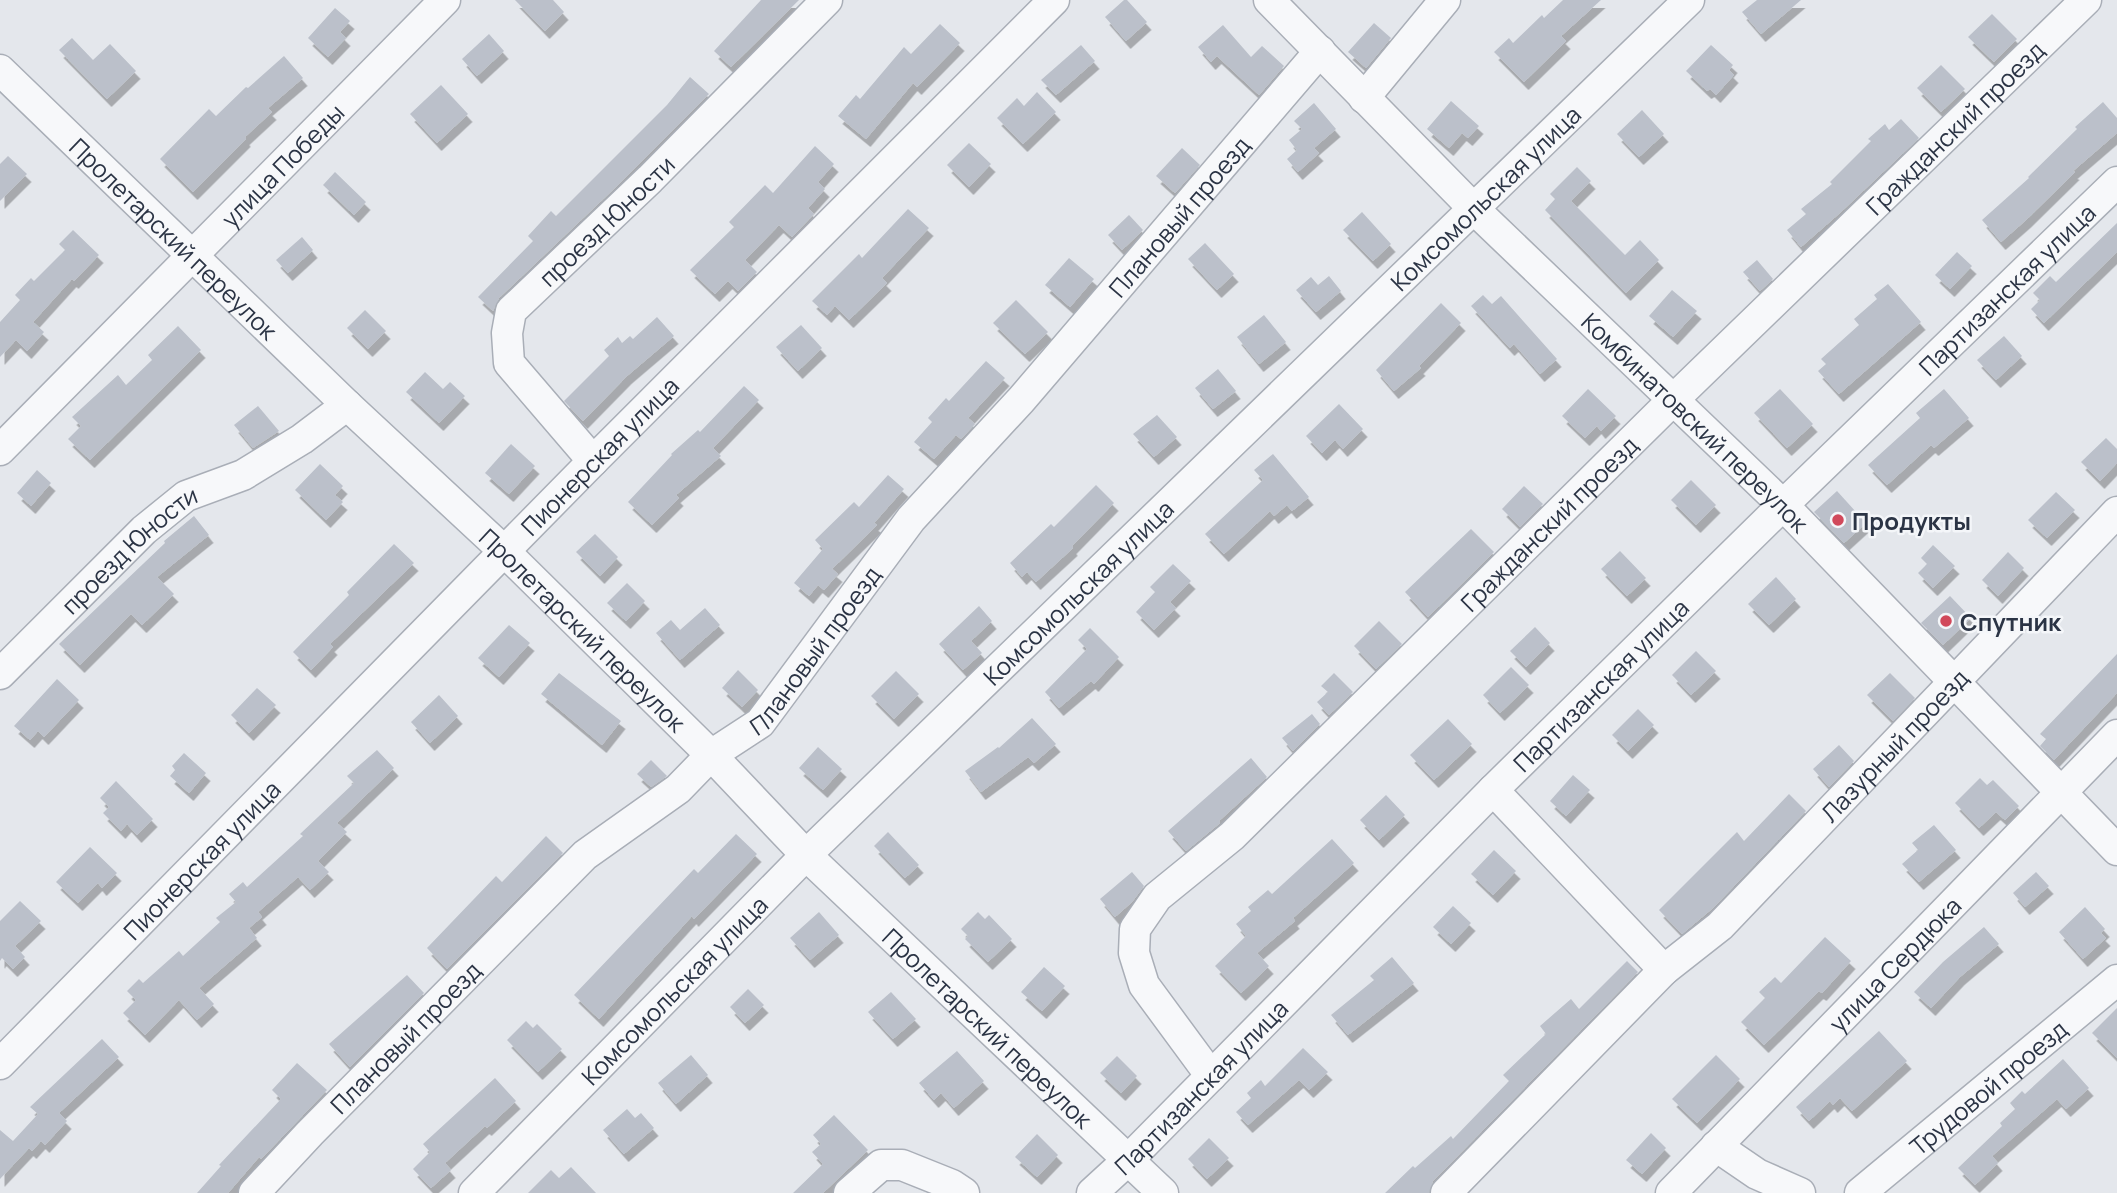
<svg xmlns="http://www.w3.org/2000/svg" width="2117" height="1193" viewBox="0 0 2117 1193" font-family="Manrope,sans-serif">
	<defs>
		<filter id="shadow"><feDropShadow dx="4.5" dy="8" stdDeviation="0" flood-color="#0004"/></filter>
	</defs>
	<rect width="100%" height="100%" fill="#e4e7ec"/>
	<g fill="#bbc0ca" filter="url(#shadow)">
		<polygon points="515,0 553,0 564,12 545,31"/>
		<polygon points="761,0 799,0 731,67 714,51"/>
		<polygon points="1124,0 1127,0 1147,22 1126,41 1105,17"/>
		<polygon points="1563,0 1601,0 1561,36 1566,41 1524,82 1494,52 1509,38 1513,43 1542,15 1544,18"/>
		<polygon points="1757,0 1801,0 1761,34 1742,12"/>
		<polygon points="335,8 350,21 340,32 346,38 328,57 308,38"/>
		<polygon points="1992,14 2017,39 1994,62 1968,37"/>
		<polygon points="1374,23 1391,38 1366,68 1348,52"/>
		<polygon points="940,24 960,43 917,87 913,83 866,139 838,116 856,95 860,99 904,47 911,54"/>
		<polygon points="1223,25 1251,57 1262,46 1284,66 1259,95 1217,56 1211,62 1198,47"/>
		<polygon points="489,34 504,51 477,76 462,59"/>
		<polygon points="72,38 93,60 110,44 136,71 107,99 59,50"/>
		<polygon points="1081,45 1095,61 1056,95 1041,80"/>
		<polygon points="1711,45 1733,65 1729,70 1734,75 1716,95 1710,89 1707,91 1686,71"/>
		<polygon points="284,56 303,78 268,108 272,112 245,137 246,139 193,192 160,159 209,109 216,116 246,87 248,88"/>
		<polygon points="1941,65 1965,89 1941,112 1917,88"/>
		<polygon points="690,77 709,94 619,184 499,298 493,311 478,297 533,241 528,236 551,211 556,216 667,105"/>
		<polygon points="441,85 468,114 437,143 410,114"/>
		<polygon points="1037,92 1056,112 1023,144 997,118 1017,98 1024,106"/>
		<polygon points="1451,101 1479,126 1468,138 1462,133 1449,148 1427,129"/>
		<polygon points="2103,102 2117,118 2117,133 2073,171 2075,172 2026,220 2001,242 1982,220 2029,178 2028,177 2077,129 2075,127"/>
		<polygon points="1314,103 1336,129 1314,148 1319,153 1298,172 1287,159 1297,150 1289,140 1302,129 1294,121"/>
		<polygon points="1642,110 1664,134 1639,157 1617,134"/>
		<polygon points="1901,119 1919,138 1841,212 1801,247 1787,230 1806,214 1801,209 1832,184 1830,182 1871,141 1868,139 1885,124 1889,130"/>
		<polygon points="969,143 991,164 969,187 947,165"/>
		<polygon points="815,146 834,164 818,182 825,189 808,208 814,214 792,237 779,225 745,260 757,272 738,291 728,281 715,294 690,270 734,227 729,222 765,185 773,193"/>
		<polygon points="1182,148 1200,165 1175,193 1156,176"/>
		<polygon points="8,156 27,174 0,201 0,164"/>
		<polygon points="1577,167 1591,181 1571,201 1625,255 1640,240 1659,260 1626,293 1545,210 1555,199 1550,194"/>
		<polygon points="335,172 366,202 354,215 323,185"/>
		<polygon points="908,209 929,228 882,278 887,283 849,320 835,306 827,315 812,301 859,254 862,258"/>
		<polygon points="1362,212 1391,244 1373,261 1343,230"/>
		<polygon points="1129,215 1143,230 1122,250 1108,235"/>
		<polygon points="2117,223 2117,252 2044,323 2031,309 2040,300 2033,293 2050,276 2056,282"/>
		<polygon points="73,230 99,255 74,281 72,279 33,322 44,332 27,351 16,340 0,357 0,322 20,300 15,295 31,278 34,281 65,250 59,244"/>
		<polygon points="302,237 313,250 288,273 276,260"/>
		<polygon points="1205,243 1234,274 1217,290 1188,259"/>
		<polygon points="1957,252 1972,266 1950,289 1935,275"/>
		<polygon points="1069,258 1094,279 1070,307 1045,285"/>
		<polygon points="1757,260 1773,279 1760,291 1743,272"/>
		<polygon points="1329,276 1341,291 1316,312 1296,290 1311,277 1318,285"/>
		<polygon points="1888,284 1921,322 1839,394 1818,371 1826,364 1821,359 1859,325 1854,319 1877,299 1874,295"/>
		<polygon points="1672,290 1697,311 1673,337 1649,316"/>
		<polygon points="1483,295 1492,304 1501,296 1557,359 1540,374 1514,344 1510,348 1471,306"/>
		<polygon points="1016,300 1048,332 1025,354 993,323"/>
		<polygon points="1441,303 1461,323 1419,366 1421,368 1394,391 1376,370"/>
		<polygon points="365,310 386,331 368,349 347,328"/>
		<polygon points="1264,315 1286,342 1259,364 1237,337"/>
		<polygon points="657,317 674,336 627,376 583,421 564,401 609,356 604,350 618,337 622,343 630,336 633,339"/>
		<polygon points="801,325 822,348 798,371 776,347"/>
		<polygon points="178,326 201,350 90,460 68,439 81,426 72,417 118,375 126,385 152,360 148,355"/>
		<polygon points="2004,336 2022,356 1996,380 1977,360"/>
		<polygon points="986,361 1005,378 968,418 975,424 961,439 956,435 934,459 914,442 932,422 928,418 946,398 949,401"/>
		<polygon points="1218,369 1236,391 1213,409 1195,388"/>
		<polygon points="425,372 443,389 450,382 465,396 439,423 406,392"/>
		<polygon points="744,386 759,400 713,448 721,456 676,495 679,498 652,525 628,502 672,455 671,454 698,430 700,432"/>
		<polygon points="1588,389 1616,416 1601,431 1597,426 1585,438 1562,416"/>
		<polygon points="1780,389 1813,424 1787,448 1754,413"/>
		<polygon points="1944,389 1969,418 1934,448 1931,445 1887,485 1868,465 1920,418 1916,413"/>
		<polygon points="1339,404 1363,429 1343,449 1335,440 1322,453 1306,436"/>
		<polygon points="258,406 279,431 253,448 234,425"/>
		<polygon points="1157,415 1177,437 1154,457 1133,434"/>
		<polygon points="2106,438 2117,449 2117,463 2100,481 2081,462"/>
		<polygon points="511,444 535,466 509,494 485,473"/>
		<polygon points="1273,454 1309,497 1292,511 1287,505 1274,516 1270,511 1224,554 1205,534 1263,480 1254,470"/>
		<polygon points="320,464 343,486 335,495 343,502 326,520 295,490"/>
		<polygon points="37,470 51,483 31,506 17,493"/>
		<polygon points="888,475 904,489 874,523 877,525 832,569 838,574 824,590 818,585 809,596 794,583 823,549 815,540 854,502 859,507"/>
		<polygon points="1691,480 1716,505 1696,525 1671,500"/>
		<polygon points="1096,485 1114,503 1072,546 1073,548 1036,582 1027,572 1022,577 1010,563 1051,524 1054,527"/>
		<polygon points="1524,486 1543,504 1520,527 1502,509"/>
		<polygon points="1837,491 1866,523 1844,543 1814,512"/>
		<polygon points="2056,492 2075,510 2047,538 2028,520"/>
		<polygon points="194,516 209,535 157,577 174,594 142,625 131,614 80,665 59,644 165,543 164,541"/>
		<polygon points="1471,529 1494,552 1428,617 1405,592"/>
		<polygon points="595,534 618,557 600,576 576,552"/>
		<polygon points="394,544 414,563 330,644 333,647 311,670 293,652 349,595 347,592"/>
		<polygon points="1933,545 1955,566 1933,588 1918,573 1927,564 1921,558"/>
		<polygon points="1620,551 1646,578 1627,596 1601,569"/>
		<polygon points="2008,552 2024,568 1998,596 1982,580"/>
		<polygon points="1173,564 1191,581 1170,602 1176,608 1154,630 1136,612 1155,592 1150,587"/>
		<polygon points="1776,577 1796,599 1769,625 1748,604"/>
		<polygon points="627,583 645,601 626,621 607,603"/>
		<polygon points="1950,596 1971,618 1943,645 1921,623"/>
		<polygon points="979,606 992,621 971,641 982,653 963,670 939,644"/>
		<polygon points="705,608 720,625 680,660 656,633 671,620 680,630"/>
		<polygon points="1379,621 1402,644 1376,669 1354,646"/>
		<polygon points="509,625 530,643 499,677 478,658"/>
		<polygon points="1535,627 1550,643 1526,667 1510,651"/>
		<polygon points="1090,628 1119,657 1094,684 1091,681 1059,708 1045,692 1087,649 1078,640"/>
		<polygon points="1696,651 1716,671 1691,695 1672,675"/>
		<polygon points="2117,654 2117,693 2054,760 2040,746 2046,739 2040,734"/>
		<polygon points="1511,667 1529,685 1500,713 1483,695"/>
		<polygon points="738,670 758,690 742,707 722,688"/>
		<polygon points="896,671 919,694 894,719 871,696"/>
		<polygon points="559,673 621,721 602,745 541,694"/>
		<polygon points="1334,673 1353,692 1329,715 1317,702 1328,692 1321,686"/>
		<polygon points="1890,673 1915,698 1893,721 1867,695"/>
		<polygon points="57,679 79,700 44,737 38,731 30,740 14,726"/>
		<polygon points="257,688 276,705 249,733 231,715"/>
		<polygon points="439,695 458,716 430,743 411,722"/>
		<polygon points="1638,709 1654,725 1628,751 1612,735"/>
		<polygon points="1312,714 1320,724 1293,751 1282,738"/>
		<polygon points="1032,718 1056,744 1034,763 1028,757 981,792 965,771 998,747 999,748"/>
		<polygon points="1448,719 1472,744 1434,780 1410,755"/>
		<polygon points="1839,745 1854,761 1829,787 1813,769"/>
		<polygon points="818,747 842,769 823,790 799,768"/>
		<polygon points="377,750 394,768 337,823 347,832 318,861 329,872 310,890 298,877 258,912 262,917 249,928 257,938 199,988 214,1004 197,1020 179,1000 145,1035 123,1013 136,1000 127,991 139,979 143,983 179,951 183,956 220,922 216,918 236,902 229,894 243,882 247,887 303,836 300,834 354,783 347,776"/>
		<polygon points="184,753 206,773 189,793 170,776 175,770 172,766"/>
		<polygon points="1251,758 1267,777 1219,821 1220,823 1186,851 1168,831"/>
		<polygon points="651,760 667,776 651,787 637,774"/>
		<polygon points="1573,775 1590,790 1566,816 1550,801"/>
		<polygon points="1980,778 1987,785 1993,780 2019,806 2005,820 1996,812 1979,828 1955,803"/>
		<polygon points="116,781 153,819 137,835 127,824 121,831 103,813 109,807 100,798"/>
		<polygon points="1789,794 1806,811 1713,908 1682,934 1659,910 1737,832 1744,841"/>
		<polygon points="1386,795 1405,815 1379,840 1360,820"/>
		<polygon points="1934,825 1956,850 1919,882 1902,864 1918,850 1912,843"/>
		<polygon points="888,832 919,865 905,878 874,846"/>
		<polygon points="736,834 757,854 694,919 692,916 599,1019 574,995 694,869 698,873"/>
		<polygon points="546,836 563,853 447,969 427,948 496,876 502,882"/>
		<polygon points="1332,839 1354,863 1293,918 1295,921 1257,953 1269,966 1241,993 1215,966 1246,936 1236,924 1251,911 1248,907 1268,890 1272,894"/>
		<polygon points="90,847 117,873 102,888 98,883 78,903 56,882"/>
		<polygon points="1494,850 1516,871 1493,895 1471,874"/>
		<polygon points="1132,872 1144,886 1132,902 1115,917 1100,899"/>
		<polygon points="2036,872 2049,886 2025,907 2013,893"/>
		<polygon points="20,901 41,921 15,946 25,957 13,969 2,958 0,961 0,921"/>
		<polygon points="1453,906 1471,923 1451,944 1433,927"/>
		<polygon points="2085,907 2105,929 2101,933 2106,938 2083,959 2059,932"/>
		<polygon points="819,912 839,935 810,960 790,938"/>
		<polygon points="978,912 985,919 989,915 1012,939 988,962 965,939 968,936 961,929"/>
		<polygon points="1984,927 1999,944 1960,977 1931,1008 1914,992 1943,962"/>
		<polygon points="1825,937 1851,961 1822,993 1819,991 1764,1045 1741,1022 1765,998 1759,992 1775,977 1781,983"/>
		<polygon points="1392,957 1414,983 1348,1035 1331,1015 1374,980 1370,976"/>
		<polygon points="1627,961 1638,972 1433,1181 1429,1193 1385,1193 1413,1166 1415,1168 1451,1136 1453,1139 1509,1081 1503,1075 1546,1034 1540,1026 1571,999 1579,1009"/>
		<polygon points="1044,967 1065,986 1042,1011 1021,992"/>
		<polygon points="407,975 424,993 350,1067 329,1044"/>
		<polygon points="748,989 764,1005 745,1023 730,1007"/>
		<polygon points="891,992 916,1019 893,1039 868,1012"/>
		<polygon points="2117,1008 2117,1058 2092,1033"/>
		<polygon points="526,1021 533,1028 537,1024 562,1049 538,1072 507,1040"/>
		<polygon points="1879,1031 1907,1061 1852,1111 1840,1098 1833,1105 1830,1101 1809,1121 1796,1107"/>
		<polygon points="102,1039 119,1057 59,1113 67,1121 45,1145 41,1141 32,1151 29,1148 0,1179 0,1130 13,1141 38,1114 30,1107"/>
		<polygon points="1303,1048 1328,1072 1309,1090 1299,1080 1248,1125 1236,1112 1251,1098 1247,1093 1261,1080 1265,1086"/>
		<polygon points="957,1051 984,1081 954,1108 941,1093 934,1100 919,1083"/>
		<polygon points="691,1055 708,1075 676,1104 658,1083"/>
		<polygon points="1716,1055 1740,1079 1697,1123 1672,1099"/>
		<polygon points="1117,1056 1137,1076 1121,1093 1100,1073"/>
		<polygon points="2063,1059 2089,1088 2066,1109 2057,1099 1992,1156 1998,1163 1975,1185 1958,1168 2002,1126 2000,1123 2015,1109 2010,1103 2022,1091 2025,1094"/>
		<polygon points="297,1063 327,1090 261,1159 259,1157 228,1193 197,1193 221,1166 219,1165 281,1099 272,1090"/>
		<polygon points="495,1078 516,1101 487,1128 485,1126 445,1163 451,1170 431,1188 413,1169 430,1152 423,1144"/>
		<polygon points="627,1109 635,1118 641,1113 654,1128 624,1154 603,1130"/>
		<polygon points="834,1115 868,1150 823,1193 793,1193 823,1164 812,1152 821,1144 813,1135"/>
		<polygon points="1651,1133 1666,1148 1642,1174 1626,1160"/>
		<polygon points="1037,1134 1058,1155 1037,1177 1015,1157"/>
		<polygon points="1209,1138 1229,1158 1207,1179 1188,1159"/>
		<polygon points="571,1167 596,1193 528,1193 551,1170 559,1178"/>
	</g>
	<g fill="none" stroke-linecap="round" stroke-linejoin="round">
		<g stroke="#a9aeb7" stroke-width="33">
			<g id="minor">
				<path id="s1" d="M1269,0L1475,210L1783,505L2117,850"/>
				<path id="s2" d="M0,70L347,405L504,551L711,755L806,855L1163,1193"/>
				<polyline points="1364,98 1445,0"/>
				<path id="s3" d="M0,450L445,0"/>
				<path id="s4" d="M593,461L509,363L507,333L511,311L650,179L827,0"/>
				<path id="s5" d="M0,674L144,530L186,496L243,475L302,439L347,405"/>
				<polyline points="1493,790 1664,970"/>
				<path id="s6" d="M0,1064L593,461L1054,0"/>
				<path id="s7" d="M1211,1076L1144,985L1134,953L1135,929L1157,897L1232,836L1673,400L2086,0"/>
				<polyline points="1716,1146 1757,1174 1800,1193"/>
				<path id="s8" d="M254,1193L310,1133L585,855L678,789L711,755L760,723L911,519L1021,400L1320,51"/>
				<path id="s9" d="M474,1193L806,855L1689,0"/>
				<polyline points="849,1193 881,1165 902,1165 952,1185 964,1193"/>
				<path id="s10" d="M1092,1193L1128,1160L1493,790L1783,505L2117,182"/>
				<path id="s11" d="M1446,1193L1664,970L1720,926L2117,512"/>
				<path id="s12" d="M1671,1193L2117,735"/>
				<path id="s13" d="M1860,1193L2117,980"/>
			</g>
		</g>
		<use href="#minor" stroke="#f7f8fa" stroke-width="30"/>
	</g>
	<g fill="#d1495b" stroke="#f4f6f9" stroke-width="2.5">
		<circle cx="1838" cy="520" r="7"/>
		<circle cx="1946" cy="621" r="7"/>
	</g>
	<g text-anchor="middle" dominant-baseline="central" stroke-width="5" stroke-linejoin="round" paint-order="stroke">
		<g font-size="24" fill="#2b3445" stroke="#f4f6f9">
			<text stroke="none"><textPath href="#s7" startOffset="1318">Гражданский проезд</textPath></text>
			<text stroke="none"><textPath href="#s3" startOffset="401">улица Победы</textPath></text>
			<text stroke="none"><textPath href="#s9" startOffset="1419">Комсомольская улица</textPath></text>
			<text stroke="none"><textPath href="#s8" startOffset="1351">Плановый проезд</textPath></text>
			<text stroke="none"><textPath href="#s4" startOffset="313">проезд Юности</textPath></text>
			<text stroke="none"><textPath href="#s2" startOffset="242">Пролетарский переулок</textPath></text>
			<text stroke="none"><textPath href="#s10" startOffset="1286">Партизанская улица</textPath></text>
			<text stroke="none"><textPath href="#s1" startOffset="600">Комбинатовский переулок</textPath></text>
			<text stroke="none"><textPath href="#s6" startOffset="854">Пионерская улица</textPath></text>
			<text stroke="none"><textPath href="#s7" startOffset="751">Гражданский проезд</textPath></text>
			<text stroke="none"><textPath href="#s5" startOffset="180">проезд Юности</textPath></text>
			<text stroke="none"><textPath href="#s9" startOffset="852">Комсомольская улица</textPath></text>
			<text stroke="none"><textPath href="#s2" startOffset="808">Пролетарский переулок</textPath></text>
			<text stroke="none"><textPath href="#s8" startOffset="784">Плановый проезд</textPath></text>
			<text stroke="none"><textPath href="#s10" startOffset="719">Партизанская улица</textPath></text>
			<text stroke="none"><textPath href="#s11" startOffset="634">Лазурный проезд</textPath></text>
			<text stroke="none"><textPath href="#s6" startOffset="287">Пионерская улица</textPath></text>
			<text stroke="none"><textPath href="#s12" startOffset="320">улица Сердюка</textPath></text>
			<text stroke="none"><textPath href="#s9" startOffset="285">Комсомольская улица</textPath></text>
			<text stroke="none"><textPath href="#s2" startOffset="1376">Пролетарский переулок</textPath></text>
			<text stroke="none"><textPath href="#s8" startOffset="217">Плановый проезд</textPath></text>
			<text stroke="none"><textPath href="#s10" startOffset="152">Партизанская улица</textPath></text>
			<text stroke="none"><textPath href="#s13" startOffset="166">Трудовой проезд</textPath></text>
		</g>
		<g font-size="24" font-weight="bold" fill="#2b3445" stroke="#f4f6f9" text-anchor="start">
			<text x="1852" y="520">Продукты</text>
			<text x="1960" y="621">Спутник</text>
		</g>
	</g>
</svg>
